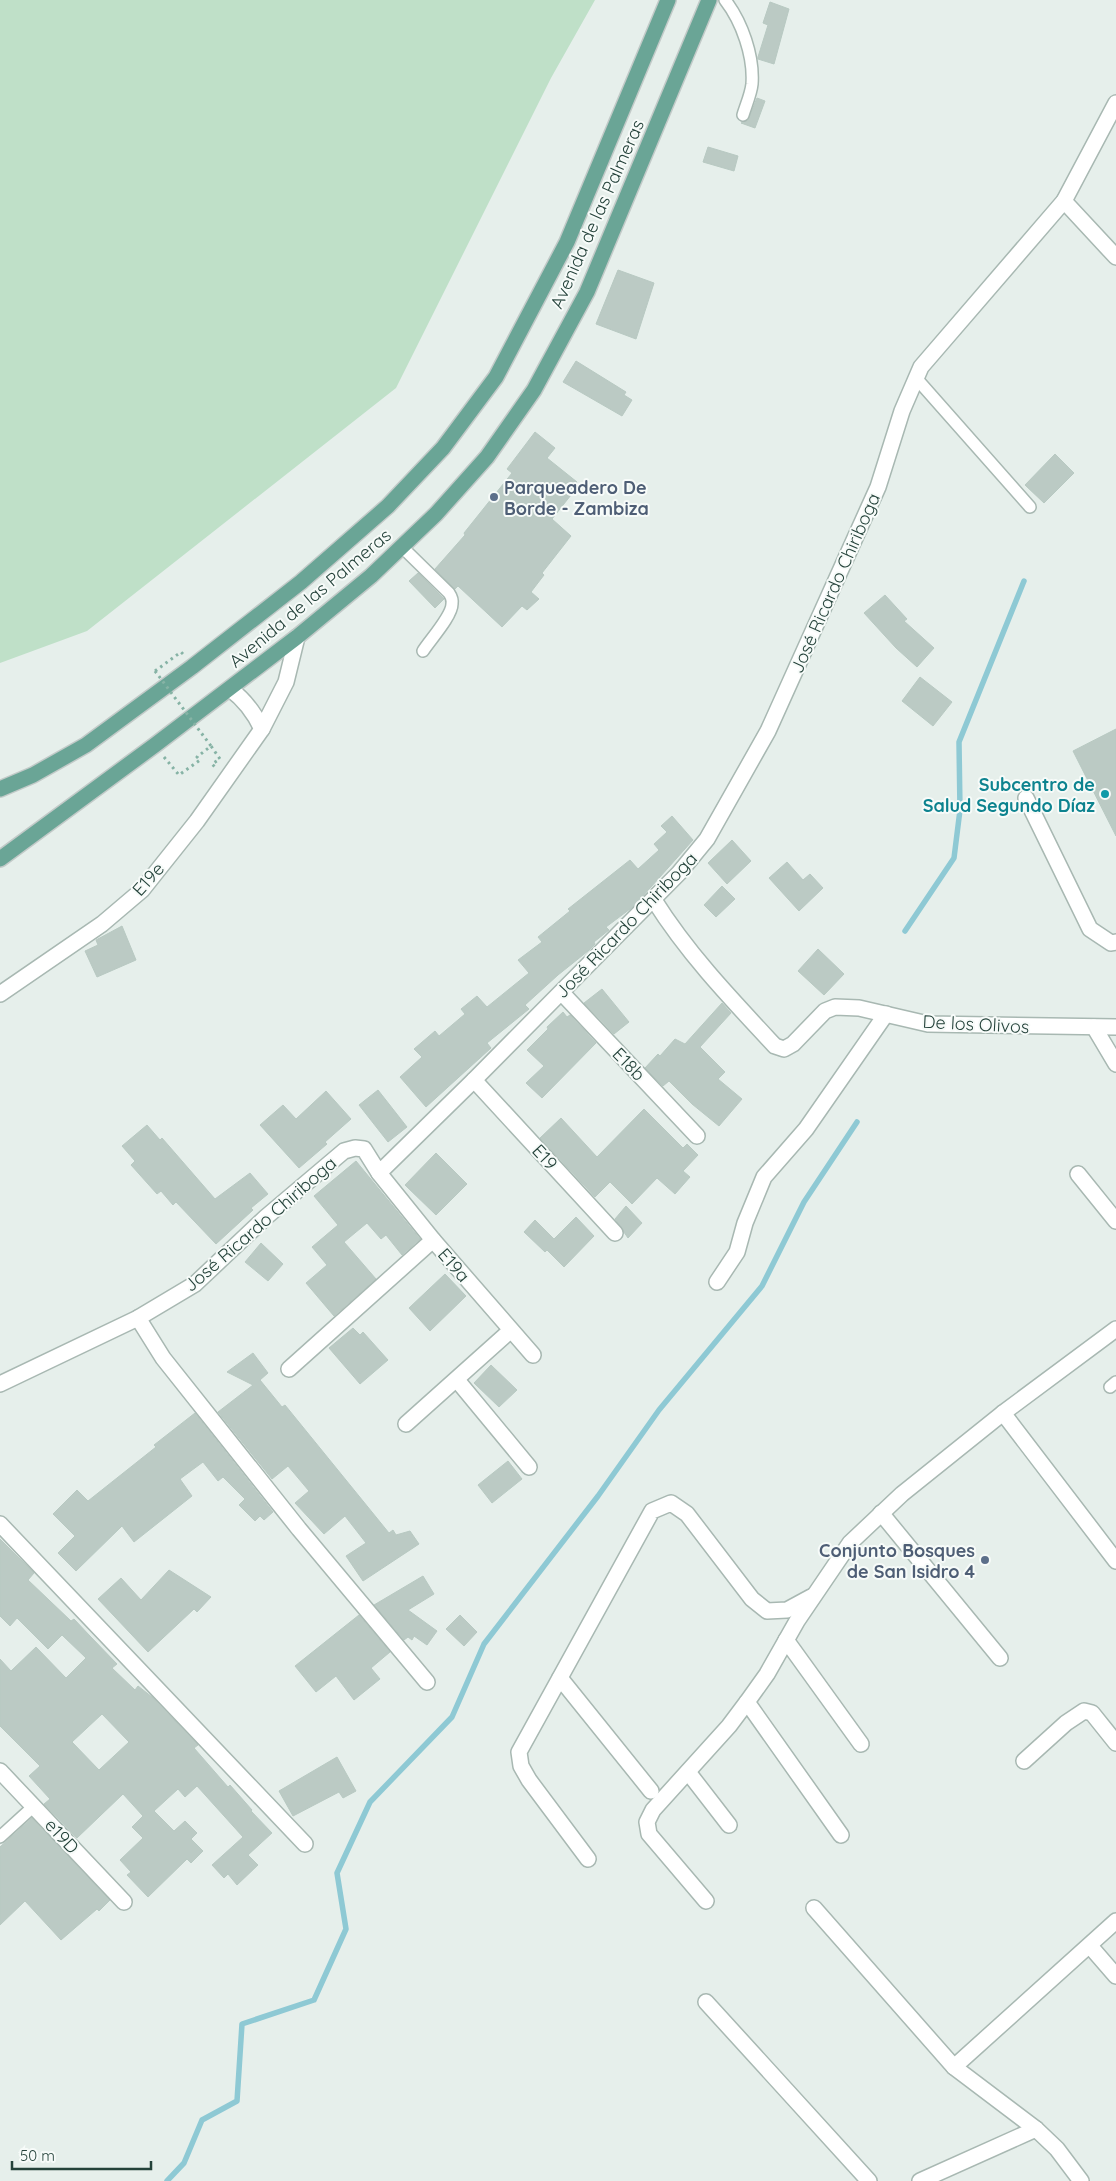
<svg xmlns="http://www.w3.org/2000/svg" width="1116" height="2181" viewBox="0 0 1116 2181" font-family="Quicksand,sans-serif">
	<rect width="100%" height="100%" fill="#e6efeb"/>
	<polygon fill="#bfe0c8" points="0,0 595,0 551,78 396,388 87,631 0,663"/>
	<g fill="none" stroke-linecap="round" stroke-linejoin="round">
		<g stroke="#8ec9d4" stroke-width="5.5">
			<polyline points="905,931 954,858 960,810 959,742 1024,581"/>
			<polyline points="167,2181 184,2163 202,2120 237,2101 242,2024 314,2000 346,1929 337,1873 370,1802 452,1717 484,1644 598,1496 659,1410 762,1286 804,1202 857,1122"/>
		</g>
	</g>
	<g fill="#bbcac4" stroke="#b8c9c2" fill-rule="evenodd">
		<polygon points="770,2 789,9 774,64 758,59 758,57 768,25 763,23"/>
		<polygon points="757,98 765,101 755,128 741,123 748,120"/>
		<polygon points="708,147 738,156 734,171 703,162"/>
		<polygon points="618,270 654,283 636,339 596,324"/>
		<polygon points="576,361 626,392 624,395 632,400 622,416 563,382"/>
		<polygon points="535,432 555,448 547,458 577,482 568,493 571,495 552,519 571,536 542,573 544,575 531,592 539,599 527,610 522,606 502,627 458,586 455,589 435,569 465,535 464,533 512,473 507,469"/>
		<polygon points="1055,454 1074,473 1044,503 1025,485"/>
		<polygon points="418,573 444,599 435,608 409,581"/>
		<polygon points="885,595 907,619 904,621 934,648 917,667 896,648 864,613"/>
		<polygon points="920,677 952,702 933,726 902,701"/>
		<polygon points="1116,729 1116,836 1073,751"/>
		<polygon points="672,816 693,840 634,906 606,927 609,930 594,942 595,944 588,951 558,975 525,1005 529,1009 487,1043 491,1048 426,1107 400,1077 422,1057 414,1049 435,1031 439,1036 465,1014 461,1009 477,996 487,1007 529,973 518,960 542,942 538,937 570,911 568,909 630,860 638,869 659,850 654,844 667,832 661,826"/>
		<polygon points="732,840 751,861 727,884 708,863"/>
		<polygon points="787,862 803,880 810,874 823,888 799,911 769,878"/>
		<polygon points="722,886 735,899 716,917 704,905"/>
		<polygon points="122,926 136,960 97,977 85,951 98,945 96,940"/>
		<polygon points="818,949 844,974 824,995 798,971"/>
		<polygon points="602,989 629,1022 614,1034 584,1003"/>
		<polygon points="722,1003 731,1013 700,1047 725,1072 718,1079 742,1099 719,1126 692,1104 669,1081 663,1086 645,1068 658,1054 660,1056 675,1039 685,1044"/>
		<polygon points="563,1012 567,1017 570,1015 596,1043 542,1098 526,1083 544,1066 527,1050 548,1029 547,1027"/>
		<polygon points="378,1090 407,1127 388,1142 359,1105"/>
		<polygon points="326,1091 351,1119 325,1142 327,1144 299,1168 260,1125 283,1105 296,1119"/>
		<polygon points="644,1109 683,1148 687,1144 698,1155 683,1171 690,1177 675,1194 657,1178 632,1204 610,1182 595,1197 540,1138 561,1118 597,1157"/>
		<polygon points="147,1125 160,1140 162,1138 215,1199 250,1173 268,1194 251,1208 253,1210 216,1244 176,1202 173,1205 161,1191 157,1194 131,1165 135,1161 122,1146"/>
		<polygon points="436,1153 467,1184 436,1215 405,1185"/>
		<polygon points="356,1161 420,1239 402,1255 386,1235 381,1239 367,1223 344,1242 376,1279 334,1316 306,1283 327,1265 312,1247 338,1225 314,1196"/>
		<polygon points="626,1206 642,1223 628,1238 615,1219"/>
		<polygon points="576,1217 594,1236 564,1267 547,1250 545,1252 524,1232 535,1220 554,1239"/>
		<polygon points="261,1243 283,1264 268,1281 245,1262"/>
		<polygon points="445,1274 466,1296 430,1331 409,1308"/>
		<polygon points="353,1328 360,1335 363,1332 388,1360 360,1384 329,1348"/>
		<polygon points="253,1353 268,1373 260,1380 282,1407 285,1405 389,1533 393,1530 396,1535 410,1531 419,1544 363,1581 346,1556 366,1543 345,1516 324,1534 295,1503 309,1491 288,1466 272,1479 218,1412 253,1385 227,1372"/>
		<polygon points="491,1365 517,1390 499,1407 474,1383"/>
		<polygon points="195,1413 273,1512 264,1520 260,1516 255,1521 239,1505 245,1499 223,1477 218,1481 203,1462 180,1479 192,1496 134,1542 122,1526 76,1571 58,1553 75,1536 53,1514 77,1490 88,1501 156,1447 154,1445"/>
		<polygon points="508,1461 522,1479 492,1503 478,1485"/>
		<path d="M0,1539L34,1573L28,1580L71,1621L74,1619L90,1636L117,1664L112,1668L135,1690L138,1686L152,1697L198,1745L194,1748L228,1787L230,1785L252,1810L251,1811L272,1833L248,1855L258,1865L237,1885L228,1874L224,1878L212,1865L243,1837L197,1786L185,1797L178,1789L154,1811L174,1831L185,1821L197,1833L191,1839L203,1851L191,1863L187,1859L148,1897L127,1875L131,1872L120,1860L143,1838L132,1827L143,1816L123,1794L77,1838L44,1804L50,1799L29,1776L40,1766L0,1726V1659L11,1671L36,1647L66,1678L86,1658L62,1635L48,1649L17,1618L10,1626L0,1616ZM102,1714L129,1742L99,1770L72,1742Z"/>
		<polygon points="169,1570 211,1597 197,1612 194,1609 148,1652 98,1599 121,1578 141,1600"/>
		<polygon points="423,1576 434,1594 408,1610 437,1631 427,1645 414,1636 412,1640 408,1637 404,1640 374,1605"/>
		<polygon points="359,1615 390,1652 371,1668 380,1679 354,1700 336,1676 316,1692 295,1666"/>
		<polygon points="460,1615 477,1632 464,1646 446,1629"/>
		<polygon points="337,1757 356,1791 343,1798 339,1792 293,1816 279,1791"/>
		<polygon points="32,1818 110,1900 99,1911 97,1909 61,1940 25,1901 0,1925 0,1847"/>
	</g>
	<g fill="none" stroke-linecap="round" stroke-linejoin="round">
		<g stroke="#a8b8b2" stroke-width="14">
			<g id="service">
				<path d="M725,0C742,22 754,56 752,84C751,94 746,105 743,115"/>
				<polyline points="916,378 1030,507"/>
				<path d="M402,547L449,593C451,596 453,599 452,604C452,616 430,640 423,651"/>
				<polyline points="1110,1387 1116,1382"/>
				<polyline points="0,1837 34,1806"/>
			</g>
		</g>
		<g stroke="#a8b8b2" stroke-width="18">
			<g id="minor">
				<polyline points="1064,201 1116,257"/>
				<path d="M230,689C245,700 254,712 262,729"/>
				<polyline points="1026,798 1090,929 1111,943 1116,942"/>
				<path d="M654,900C688,954 731,999 775,1046L784,1049L793,1044L825,1011L835,1007L859,1008L928,1024L1116,1027"/>
				<polyline points="562,993 697,1136"/>
				<polyline points="0,994 102,924 142,890 197,821 262,729 286,682 297,637"/>
				<polyline points="1094,1027 1116,1064"/>
				<polyline points="474,1080 615,1233"/>
				<polyline points="379,1173 433,1240 533,1355"/>
				<polyline points="1078,1174 1116,1221"/>
				<polyline points="717,1282 737,1252 745,1223 764,1177 806,1129 886,1014"/>
				<polyline points="138,1318 163,1358 299,1529 427,1682"/>
				<polyline points="289,1369 433,1240"/>
				<polyline points="457,1380 529,1467"/>
				<polyline points="0,1384 138,1318 195,1284 266,1217 344,1151 355,1148 364,1149 379,1173 474,1080 679,873 707,839 768,731 878,487 902,411 921,367 1064,201 1116,103"/>
				<polyline points="1003,1413 1116,1561"/>
				<polyline points="406,1424 510,1331"/>
				<polyline points="881,1513 1000,1658"/>
				<polyline points="0,1524 305,1844"/>
				<polyline points="786,1640 861,1744"/>
				<polyline points="560,1678 651,1791"/>
				<polyline points="747,1702 841,1835"/>
				<polyline points="1024,1761 1066,1723 1084,1711 1092,1713 1116,1743"/>
				<polyline points="0,1771 124,1902"/>
				<polyline points="688,1772 729,1825"/>
				<polyline points="588,1859 529,1780 521,1766 519,1752 652,1511 671,1503 687,1514 752,1599 767,1611 787,1610 811,1597"/>
				<polyline points="706,1901 649,1834 647,1822 653,1810 729,1726 747,1702 767,1674 797,1621 850,1543 902,1494 1003,1413 1116,1329"/>
				<polyline points="814,1908 954,2067 1036,2129 1057,2149 1081,2181"/>
				<polyline points="1090,1946 1116,1976"/>
				<polyline points="706,2002 869,2181"/>
				<polyline points="954,2067 1116,1921"/>
				<polyline points="920,2181 1036,2129"/>
			</g>
		</g>
		<g stroke="#c2cac8" stroke-width="18">
			<g id="primary">
				<polyline points="0,789 33,775 86,745 192,667 301,582 388,506 443,448 496,377 567,242 668,0"/>
				<polyline points="0,859 155,745 297,637 371,576 436,514 487,457 534,390 587,292 709,0"/>
			</g>
		</g>
		<g stroke="#86b3a5" stroke-width="3" stroke-dasharray="2.5 4" stroke-linecap="butt">
			<polyline points="155,671 181,652 184,655"/>
			<polyline points="164,757 179,775 200,760 197,757 211,746 220,759 212,764 215,767"/>
		</g>
		<use href="#service" stroke="#fff" stroke-width="11"/>
		<use href="#minor" stroke="#fff" stroke-width="15"/>
		<use href="#primary" stroke="#6aa596" stroke-width="15"/>
		<polyline stroke="#86b3a5" stroke-width="3" stroke-dasharray="2.5 4" stroke-linecap="butt" points="155,671 211,746"/>
	</g>
	<g fill="#5c6f8a" stroke="#f7fbf9" stroke-width="2">
		<circle cx="494" cy="497" r="5"/>
		<circle cx="985" cy="1560" r="5"/>
	</g>
	<circle fill="#0f9aa8" stroke="#f7fbf9" stroke-width="2" cx="1105" cy="794" r="5"/>
	<g text-anchor="middle" dominant-baseline="central" stroke-width="4" stroke-linejoin="round" paint-order="stroke">
		<g font-size="18" fill="#24423a" stroke="#f7fbf9">
			<text transform="translate(597 214) rotate(-66)">Avenida de las Palmeras</text>
			<text transform="translate(835 583) rotate(-66)">José Ricardo Chiriboga</text>
			<text transform="translate(310 598) rotate(-40)">Avenida de las Palmeras</text>
			<text transform="translate(148 879) rotate(-48)">E19e</text>
			<text transform="translate(626 925) rotate(-46)">José Ricardo Chiriboga</text>
			<text transform="translate(976 1024) rotate(3)">De los Olivos</text>
			<text transform="translate(629 1064) rotate(46)">E18b</text>
			<text transform="translate(545 1157) rotate(47)">E19</text>
			<text transform="translate(260 1224) rotate(-41)">José Ricardo Chiriboga</text>
			<text transform="translate(454 1265) rotate(49)">E19a</text>
			<text transform="translate(62 1836) rotate(47)">e19D</text>
		</g>
		<g font-size="18" font-weight="bold" fill="#4e5e75" stroke="#f7fbf9" text-anchor="start">
			<text x="504" y="487">Parqueadero De<tspan x="504" dy="21">Borde - Zambiza</tspan></text>
			<text x="975" y="1550" text-anchor="end">Conjunto Bosques<tspan x="975" dy="21">de San Isidro 4</tspan></text>
		</g>
		<g font-size="18" font-weight="bold" fill="#0d838f" stroke="#f7fbf9" text-anchor="end">
			<text x="1095" y="784">Subcentro de<tspan x="1095" dy="21">Salud Segundo Díaz</tspan></text>
		</g>
	</g>
	<path d="M12 2161v8h139v-8" fill="none" stroke="#24423a" stroke-width="2.5"/>
	<text x="20" y="2161" font-size="15" fill="#24423a" stroke="#f7fbf9" stroke-width="4" paint-order="stroke">50 m</text>
</svg>
